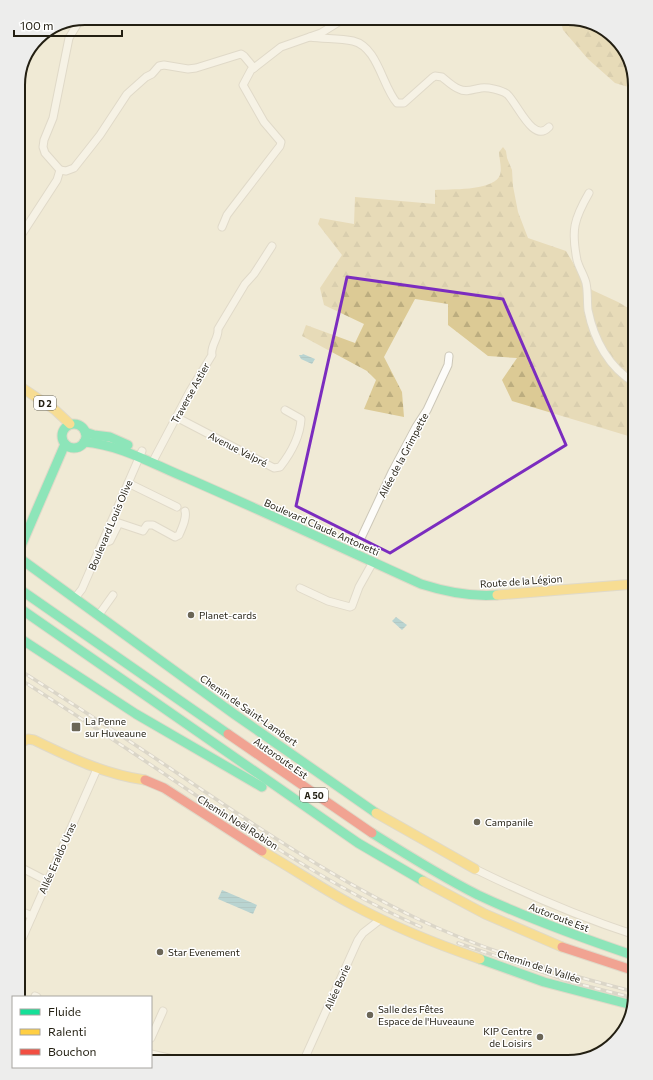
<svg xmlns="http://www.w3.org/2000/svg" width="653" height="1080" viewBox="0 0 653 1080" font-family="Commissioner,sans-serif">
	<defs>
		<pattern id="forest-firs" width="22" height="20" patternUnits="userSpaceOnUse"><rect width="22" height="20" fill="#dcca95"/><path d="M5 1l3.5 6h-7zM16 11l3.5 6h-7z" fill="#bcad7f"/></pattern>
		<pattern id="water-rules" width="6" height="5" patternUnits="userSpaceOnUse"><rect width="6" height="5" fill="#76bacd"/><path d="M0 2.5h6" fill="none" stroke="#669faf"/></pattern>
	</defs>
	<rect width="100%" height="100%" fill="#f0ead6"/>
	<g fill="url(#forest-firs)">
		<polygon points="560,18 572,18 605,29 628,55 635,89 615,83 588,59 563,30"/>
		<path d="M503,147L506,151L507,158L512,170L513,186L518,212L528,238L566,251L582,278L592,290L618,302L635,312V438L512,401L502,380L517,358L488,356L448,325V304L415,299L384,357L402,392L404,417L364,409L376,380L367,371L302,336L306,325L355,343L364,324L324,305L320,288L342,255L318,224L320,218L354,224L355,197L435,204V190C450,189 490,191 499,177C503,170 499,159 499,152Z"/>
	</g>
	<g fill="url(#water-rules)">
		<polygon points="303,354 315,359 312,364 301,359 299,355 302,355"/>
		<polygon points="396,617 407,625 402,630 392,621"/>
		<polygon points="222,890 257,905 253,914 218,899"/>
	</g>
	<g fill="none" stroke-linecap="round" stroke-linejoin="round">
		<g stroke="#ccc7b8" stroke-width="9">
			<g id="street">
				<path d="M310,37C324,39 339,38 353,41C378,47 382,86 397,103H404L432,78L435,76L442,77C447,81 453,87 459,89C466,93 474,89 481,88C488,87 501,90 507,94C518,104 533,144 549,127"/>
				<polyline points="60,170 66,171 74,168 100,135 127,94 146,77 152,74 159,66 164,65 188,69 196,68 241,54 244,56 254,68 281,47 321,33 342,20"/>
				<path d="M589,193C574,219 571,230 577,260C579,268 584,275 586,283C588,292 587,302 588,310C594,340 609,368 635,383"/>
				<polyline points="222,227 227,215 233,207 280,146 281,142 264,122 243,85 251,70 254,68"/>
				<polyline points="18,240 57,180 60,170 45,153 43,147 44,140 53,118 69,38 78,23"/>
				<path d="M176,417L274,468L280,467C291,453 300,437 301,419L285,410"/>
				<path d="M152,463L190,391L212,355C210,346 219,338 218,329L245,284L254,274L272,246"/>
				<polyline points="128,483 177,507"/>
				<polyline points="634,537 635,538"/>
				<path d="M104,541L107,542L110,541L119,523L143,531L147,525H153L175,537L179,535C182,528 187,518 185,511"/>
				<polyline points="354,553 392,472 416,427 427,410 448,365 449,356"/>
				<polyline points="300,588 328,601 350,607 352,606 359,587 373,562"/>
				<polyline points="75,598 82,589 142,451"/>
				<polyline points="98,616 113,595"/>
				<polyline points="18,866 47,881"/>
				<path d="M475,869C526,894 580,917 635,935"/>
				<polyline points="18,910 32,916"/>
				<polyline points="18,948 97,769"/>
				<polyline points="35,996 37,997"/>
				<polyline points="151,1038 163,1011"/>
				<polyline points="151,1054 182,1061"/>
				<polyline points="303,1062 358,940 363,933 381,919"/>
			</g>
		</g>
		<g stroke="#ccc7b8" stroke-width="11">
			<g id="fast">
				<circle cx="74" cy="436" r="12"/>
				<polyline points="85,432 94,435 110,437 128,445"/>
				<path d="M84,442C122,445 154,465 189,479C267,513 344,549 421,584C446,592 471,597 497,595"/>
				<polyline points="18,553 65,444"/>
				<polyline points="18,557 234,714 376,813"/>
				<polyline points="18,588 228,734"/>
				<polyline points="18,607 358,843 423,881"/>
				<polyline points="18,637 136,714 262,787"/>
				<path d="M372,833C407,855 442,877 478,895C529,919 582,938 635,956"/>
				<polyline points="480,959 544,982 632,1005"/>
			</g>
		</g>
		<g stroke="#ccc7b8" stroke-width="11">
			<g id="slow">
				<polyline points="18,385 55,410 70,424"/>
				<polyline points="497,595 635,584"/>
				<path d="M18,744L28,739L34,740C71,758 104,774 145,780"/>
				<polyline points="376,813 475,869"/>
				<path d="M262,851C292,868 321,888 351,904C392,926 436,944 480,959"/>
				<polyline points="423,881 485,914 562,947"/>
			</g>
		</g>
		<g stroke="#ccc7b8" stroke-width="11">
			<g id="jam">
				<polyline points="228,734 372,833"/>
				<polyline points="145,780 164,788 262,851"/>
				<polyline points="562,947 635,971"/>
			</g>
		</g>
		<use href="#street" stroke="#fdfcf9" stroke-width="7"/>
		<use href="#fast" stroke="#16e098" stroke-width="9"/>
		<use href="#slow" stroke="#ffcf43" stroke-width="9"/>
		<use href="#jam" stroke="#f24e42" stroke-width="9"/>
		<g stroke="#c0beb9" stroke-width="3.5">
			<g id="rail">
				<path d="M18,669C73,704 127,739 180,775C257,827 334,879 418,919C487,952 561,973 635,992"/>
				<path d="M18,678C78,716 138,756 197,796C269,844 342,892 421,927"/>
				<polyline points="458,943 571,982 634,998"/>
			</g>
		</g>
		<use href="#rail" stroke="#fff" stroke-width="2" stroke-dasharray="6" stroke-linecap="butt"/>
	</g>
	<path d="M0 0H653V1080H0ZM347,277L503,299L566,445L390,553L296,506Z" fill="#f0ead6" fill-opacity=".55" fill-rule="evenodd"/>
	<path fill="none" stroke="#7b2cbf" stroke-width="3" stroke-linejoin="round" d="M347,277L503,299L566,445L390,553L296,506Z"/>
	<g fill="#6b6657" stroke="#fff" stroke-width="1.5">
		<circle cx="191" cy="615" r="4"/>
		<rect x="71" y="722" width="10" height="10" rx="2"/>
		<circle cx="477" cy="822" r="4"/>
		<circle cx="160" cy="952" r="4"/>
		<circle cx="370" cy="1015" r="4"/>
		<circle cx="540" cy="1037" r="4"/>
	</g>
	<g text-anchor="middle" dominant-baseline="central" stroke-width="3" stroke-linejoin="round" paint-order="stroke">
		<g fill="#fff" stroke="#656259" stroke-width="1">
			<rect x="34" y="396" width="22" height="14" rx="3"/>
			<rect x="300" y="788" width="28" height="14" rx="3"/>
		</g>
		<g font-size="9" font-weight="bold" fill="#231f12">
			<text x="45" y="403">D 2</text>
			<text x="314" y="795">A 50</text>
		</g>
		<g font-size="10" fill="#231f12" stroke="#fff">
			<text transform="translate(190 393) rotate(-61)">Traverse Astier</text>
			<text transform="translate(238 449) rotate(27)">Avenue Valpré</text>
			<text transform="translate(403 455) rotate(-62)">Allée de la Grimpette</text>
			<text transform="translate(110 525) rotate(-67)">Boulevard Louis Olive</text>
			<text transform="translate(322 527) rotate(24)">Boulevard Claude Antonetti</text>
			<text transform="translate(521 581) rotate(-4)">Route de la Légion</text>
			<text transform="translate(249 710) rotate(35)">Chemin de Saint-Lambert</text>
			<text transform="translate(281 758) rotate(35)">Autoroute Est</text>
			<text transform="translate(238 822) rotate(32)">Chemin Noël Robion</text>
			<text transform="translate(57 858) rotate(-66)">Allée Eraldo Uras</text>
			<text transform="translate(559 917) rotate(21)">Autoroute Est</text>
			<text transform="translate(539 966) rotate(18)">Chemin de la Vallée</text>
			<text transform="translate(337 987) rotate(-66)">Allée Borie</text>
		</g>
		<g font-size="10" fill="#231f12" stroke="#fff" text-anchor="start">
			<text x="199" y="615">Planet-cards</text>
			<text x="85" y="721">La Penne<tspan x="85" dy="12">sur Huveaune</tspan></text>
			<text x="485" y="822">Campanile</text>
			<text x="168" y="952">Star Evenement</text>
			<text x="378" y="1009">Salle des Fêtes<tspan x="378" dy="12">Espace de l'Huveaune</tspan></text>
			<text x="532" y="1031" text-anchor="end">KIP Centre<tspan x="532" dy="12">de Loisirs</tspan></text>
		</g>
	</g>
	<path d="M0 0H653V1080H0ZM85 25H568A60 60 0 0 1 628 85V995A60 60 0 0 1 568 1055H85A60 60 0 0 1 25 995V85A60 60 0 0 1 85 25Z" fill="#ededec" fill-rule="evenodd"/>
	<path fill="none" stroke="#231f12" stroke-width="2" d="M85 25H568A60 60 0 0 1 628 85V995A60 60 0 0 1 568 1055H85A60 60 0 0 1 25 995V85A60 60 0 0 1 85 25Z"/>
	<rect x="12" y="996" width="140" height="72" fill="#ffffff" stroke="#a7a5a0"/>
	<rect x="20" y="1009" width="20" height="6" fill="#16e098" stroke="#a7a5a0"/>
	<text x="48" y="1016" font-size="12" fill="#231f12">Fluide</text>
	<rect x="20" y="1029" width="20" height="6" fill="#ffcf43" stroke="#a7a5a0"/>
	<text x="48" y="1036" font-size="12" fill="#231f12">Ralenti</text>
	<rect x="20" y="1049" width="20" height="6" fill="#f24e42" stroke="#a7a5a0"/>
	<text x="48" y="1056" font-size="12" fill="#231f12">Bouchon</text>
	<path d="M14 30v6h108v-6" fill="none" stroke="#231f12" stroke-width="2"/>
	<text x="20" y="30" font-size="12" fill="#231f12" stroke="#ffffff" stroke-width="3" paint-order="stroke">100 m</text>
</svg>
